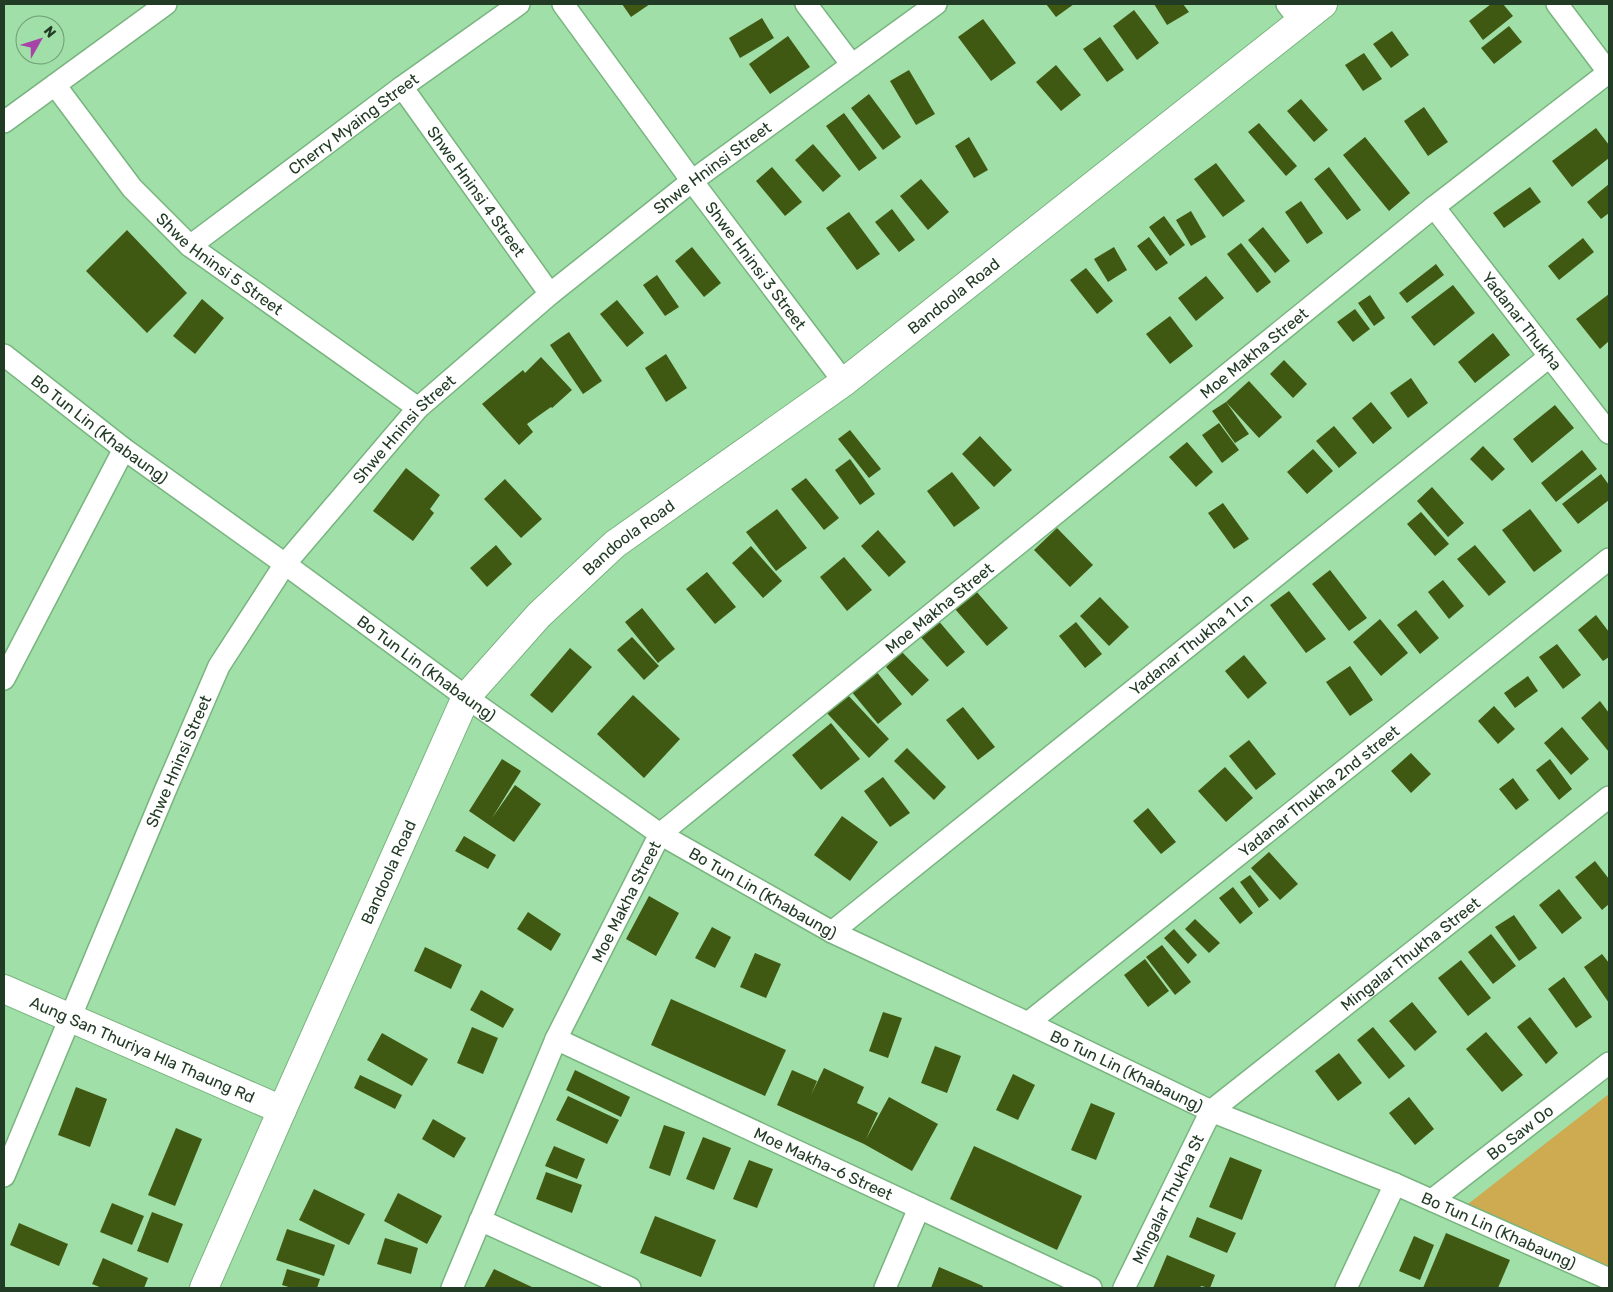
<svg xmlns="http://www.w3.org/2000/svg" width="1613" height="1292" viewBox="0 0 1613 1292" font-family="Rubik,sans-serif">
	<rect width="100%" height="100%" fill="#a1dfa8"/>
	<polygon fill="#ceaa51" points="1609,1094 1609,1267 1468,1204"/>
	<g fill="#405912">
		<polygon points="622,4 650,4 631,17"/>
		<polygon points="1046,4 1074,4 1056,17"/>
		<polygon points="1154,4 1183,4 1189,12 1167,25"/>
		<polygon points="1491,4 1503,4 1513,16 1483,40 1469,21"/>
		<polygon points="1134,10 1159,43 1137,60 1113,26"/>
		<polygon points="762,18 774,38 740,58 729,38"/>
		<polygon points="983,19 1016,63 991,81 958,37"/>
		<polygon points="1509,26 1522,42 1494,64 1481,48"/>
		<polygon points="1392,31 1409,55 1391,68 1373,44"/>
		<polygon points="788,36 810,67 770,94 749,64"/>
		<polygon points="1100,37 1124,70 1107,82 1083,49"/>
		<polygon points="1364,53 1382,79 1363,91 1345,65"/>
		<polygon points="1056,65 1081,95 1061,111 1036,82"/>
		<polygon points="909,70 935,114 916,125 890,81"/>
		<polygon points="869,94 901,137 883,150 851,108"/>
		<polygon points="1301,99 1328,130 1314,142 1287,111"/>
		<polygon points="1424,107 1448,142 1428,156 1404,121"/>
		<polygon points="844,113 877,158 859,171 826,126"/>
		<polygon points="1259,123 1297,166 1286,176 1248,132"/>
		<polygon points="1596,128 1609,145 1609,158 1572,187 1552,161"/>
		<polygon points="969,137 988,170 974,178 955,146"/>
		<polygon points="1365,137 1410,193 1389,211 1343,155"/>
		<polygon points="813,144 841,176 823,192 795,160"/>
		<polygon points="1216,163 1245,201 1223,217 1194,179"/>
		<polygon points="772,167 802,202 785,216 756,181"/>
		<polygon points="1329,167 1361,210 1347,220 1314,179"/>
		<polygon points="921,179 949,212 928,230 900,196"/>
		<polygon points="1609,184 1609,213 1601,219 1587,202"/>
		<polygon points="1530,187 1541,202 1504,228 1493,213"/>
		<polygon points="1301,201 1323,233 1307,244 1285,212"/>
		<polygon points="892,209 915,240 899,252 875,222"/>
		<polygon points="1191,211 1206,237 1191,246 1176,220"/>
		<polygon points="849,212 880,254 857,270 826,228"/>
		<polygon points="1164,216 1185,245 1170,256 1149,227"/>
		<polygon points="1263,227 1290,261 1275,273 1248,240"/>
		<polygon points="127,230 187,293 147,333 86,271"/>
		<polygon points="1149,237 1168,263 1156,271 1137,246"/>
		<polygon points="1583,238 1594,252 1559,280 1548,266"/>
		<polygon points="1241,243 1271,282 1257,293 1227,254"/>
		<polygon points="692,247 721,283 704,297 675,261"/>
		<polygon points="1114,247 1127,270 1108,282 1094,259"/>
		<polygon points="1436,264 1444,275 1407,303 1399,293"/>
		<polygon points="1086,268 1113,301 1097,314 1070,280"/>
		<polygon points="657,275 679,307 665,316 643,285"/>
		<polygon points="1206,276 1224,298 1196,321 1178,298"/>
		<polygon points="1453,285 1475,313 1434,346 1411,317"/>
		<polygon points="1609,294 1609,341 1600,349 1576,319"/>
		<polygon points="1370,295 1385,318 1374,326 1358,303"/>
		<polygon points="202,299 224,318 195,354 173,336"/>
		<polygon points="617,300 644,333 627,347 600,314"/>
		<polygon points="1355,309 1370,329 1353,342 1337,322"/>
		<polygon points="1170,316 1193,346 1170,364 1146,334"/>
		<polygon points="569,332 602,381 583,394 550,345"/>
		<polygon points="1493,333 1510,355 1475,383 1458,362"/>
		<polygon points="666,354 687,388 666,402 645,368"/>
		<polygon points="541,357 572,390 552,408 551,407 527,424 533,432 519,445 482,404 523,370 525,373"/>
		<polygon points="1284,360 1307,384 1293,398 1270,374"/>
		<polygon points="1411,378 1428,403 1408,418 1390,393"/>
		<polygon points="1249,381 1282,417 1259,438 1226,402"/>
		<polygon points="1226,402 1249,434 1235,443 1212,411"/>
		<polygon points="1371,402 1392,428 1373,444 1352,418"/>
		<polygon points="1555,405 1574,428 1532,463 1513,439"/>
		<polygon points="1219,423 1239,450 1222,463 1202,435"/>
		<polygon points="1334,426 1357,453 1339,468 1316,441"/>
		<polygon points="850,430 881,469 869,478 838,439"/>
		<polygon points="980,436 1012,470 994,487 962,454"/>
		<polygon points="1187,442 1213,472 1196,487 1169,457"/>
		<polygon points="1483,446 1505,469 1492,481 1470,459"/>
		<polygon points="1313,449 1333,471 1307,494 1287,472"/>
		<polygon points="1582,450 1597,469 1556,502 1541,483"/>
		<polygon points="850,459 875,494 860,505 835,470"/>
		<polygon points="406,468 440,495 430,509 434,513 413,541 373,511"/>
		<polygon points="952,472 980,508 954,527 927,491"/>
		<polygon points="1601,474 1609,485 1609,500 1578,524 1562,504"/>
		<polygon points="806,478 839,518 824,530 791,489"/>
		<polygon points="505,479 542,519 521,538 484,499"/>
		<polygon points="1432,487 1464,523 1448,537 1417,501"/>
		<polygon points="1223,503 1249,539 1234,549 1208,513"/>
		<polygon points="777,509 807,548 776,571 746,532"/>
		<polygon points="1530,509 1562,551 1534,572 1502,530"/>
		<polygon points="1421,512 1449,544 1435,556 1407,524"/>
		<polygon points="1057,528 1093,565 1070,587 1034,550"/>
		<polygon points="878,530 906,562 889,577 861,546"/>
		<polygon points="496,545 512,564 487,587 470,568"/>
		<polygon points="1475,545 1506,582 1489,596 1457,559"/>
		<polygon points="751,546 782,581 763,598 732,563"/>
		<polygon points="844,557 872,590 847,611 820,577"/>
		<polygon points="1330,570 1367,618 1349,631 1312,584"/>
		<polygon points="707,572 736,607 715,624 686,589"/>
		<polygon points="1443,580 1464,606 1449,619 1428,592"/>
		<polygon points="976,591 1008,628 987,646 955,609"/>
		<polygon points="1289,591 1326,639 1306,653 1270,605"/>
		<polygon points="1100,597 1129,627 1109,646 1080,616"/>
		<polygon points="642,608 675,649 658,663 625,622"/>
		<polygon points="1416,610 1439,638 1420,654 1397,625"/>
		<polygon points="1596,615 1609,632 1609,657 1603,661 1578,630"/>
		<polygon points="937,619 965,652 947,667 919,635"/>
		<polygon points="1380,619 1408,653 1381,676 1353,642"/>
		<polygon points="1076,622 1102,654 1085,668 1059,636"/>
		<polygon points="632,637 659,666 644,680 617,650"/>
		<polygon points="1557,644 1581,675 1563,689 1539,657"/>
		<polygon points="570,648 592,667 552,713 530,695"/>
		<polygon points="902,652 929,680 912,696 886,667"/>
		<polygon points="1244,655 1267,683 1248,699 1225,671"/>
		<polygon points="1350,666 1373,700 1350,716 1326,682"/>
		<polygon points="876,671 902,704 878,724 851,691"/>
		<polygon points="1528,676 1538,691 1515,708 1504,693"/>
		<polygon points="845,692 889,739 869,758 825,711"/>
		<polygon points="633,695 680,739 644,778 597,734"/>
		<polygon points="1600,701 1609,713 1609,752 1581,718"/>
		<polygon points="1494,706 1515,729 1498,744 1478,721"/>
		<polygon points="963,707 995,747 978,760 946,720"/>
		<polygon points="831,723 860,759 821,790 792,755"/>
		<polygon points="1562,727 1589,759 1571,775 1544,743"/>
		<polygon points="1249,740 1276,774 1256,790 1229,756"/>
		<polygon points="907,748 946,787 934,800 894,761"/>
		<polygon points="1411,753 1431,774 1411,793 1391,771"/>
		<polygon points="502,759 521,771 492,818 515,785 541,804 514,842 469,811"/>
		<polygon points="1550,759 1572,789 1559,800 1536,770"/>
		<polygon points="1225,767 1253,798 1226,822 1198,791"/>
		<polygon points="883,777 910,813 890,827 864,791"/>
		<polygon points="1513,778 1529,800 1516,810 1499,789"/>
		<polygon points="1148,808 1176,842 1161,854 1133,821"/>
		<polygon points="842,816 878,842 850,881 814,855"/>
		<polygon points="464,836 496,855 488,869 455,851"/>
		<polygon points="1269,852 1298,884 1280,900 1251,868"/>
		<polygon points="1595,861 1609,879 1609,904 1602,910 1575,877"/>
		<polygon points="1250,875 1269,900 1259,908 1240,882"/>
		<polygon points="1233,887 1253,913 1240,924 1219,898"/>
		<polygon points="1559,889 1582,918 1562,934 1539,905"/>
		<polygon points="649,896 679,913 656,956 626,939"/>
		<polygon points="528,912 561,934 551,951 517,929"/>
		<polygon points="1514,915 1537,948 1519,961 1495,927"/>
		<polygon points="1195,919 1220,943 1209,953 1185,929"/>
		<polygon points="712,927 731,937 715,968 695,958"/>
		<polygon points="1174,929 1197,955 1188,964 1164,938"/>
		<polygon points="1491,934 1516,966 1493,984 1468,952"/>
		<polygon points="1162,945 1191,982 1175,995 1146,957"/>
		<polygon points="425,947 462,965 451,989 414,971"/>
		<polygon points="755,953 781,964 766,998 740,987"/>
		<polygon points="1602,954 1609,963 1609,1003 1584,967"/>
		<polygon points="1145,959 1169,991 1148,1007 1124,975"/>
		<polygon points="1461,960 1491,998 1468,1016 1438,978"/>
		<polygon points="1564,977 1592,1017 1576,1028 1548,989"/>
		<polygon points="481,990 514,1009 503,1028 470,1010"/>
		<polygon points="671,999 786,1050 765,1096 651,1045"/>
		<polygon points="1412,1002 1437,1032 1415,1051 1389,1021"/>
		<polygon points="883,1012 902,1018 888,1058 869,1051"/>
		<polygon points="1530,1017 1558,1053 1546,1064 1517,1027"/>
		<polygon points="472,1027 498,1038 483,1074 457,1063"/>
		<polygon points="1373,1027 1405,1066 1389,1079 1357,1040"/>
		<polygon points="1486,1032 1523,1075 1502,1092 1466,1049"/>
		<polygon points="382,1033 428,1059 412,1086 367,1060"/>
		<polygon points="935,1046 961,1056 947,1093 921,1083"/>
		<polygon points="1339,1053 1362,1083 1338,1101 1315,1071"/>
		<polygon points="824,1068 864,1087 857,1103 878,1113 866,1139 889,1097 938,1124 912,1171 864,1144 777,1105 792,1070 817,1081 811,1095"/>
		<polygon points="575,1070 630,1097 621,1117 566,1090"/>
		<polygon points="1013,1074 1035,1085 1018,1120 996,1110"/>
		<polygon points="360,1075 402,1095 395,1109 354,1088"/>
		<polygon points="76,1087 107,1099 90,1147 58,1135"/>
		<polygon points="568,1096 619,1120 607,1144 556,1120"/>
		<polygon points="1409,1097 1434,1129 1415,1145 1389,1113"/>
		<polygon points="1091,1103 1115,1113 1096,1160 1071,1150"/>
		<polygon points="433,1119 466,1138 454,1158 422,1139"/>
		<polygon points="664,1125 685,1132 670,1176 649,1168"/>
		<polygon points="176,1128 202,1139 175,1206 148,1195"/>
		<polygon points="703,1137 731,1148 714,1190 686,1179"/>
		<polygon points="554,1146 585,1159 577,1179 545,1166"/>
		<polygon points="974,1146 1082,1196 1057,1250 950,1199"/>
		<polygon points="1230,1157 1262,1170 1242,1220 1209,1207"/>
		<polygon points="749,1160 773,1169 757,1208 733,1199"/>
		<polygon points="546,1172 582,1185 572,1213 536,1199"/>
		<polygon points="314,1189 365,1214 349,1245 299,1220"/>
		<polygon points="398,1193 442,1216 427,1244 384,1221"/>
		<polygon points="112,1203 144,1216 132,1245 100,1232"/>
		<polygon points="152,1212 183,1224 168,1263 137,1251"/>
		<polygon points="655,1216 716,1240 701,1277 640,1253"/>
		<polygon points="1197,1217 1236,1233 1227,1253 1189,1237"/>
		<polygon points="19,1223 68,1244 59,1266 10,1245"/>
		<polygon points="287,1229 335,1245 324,1276 276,1260"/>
		<polygon points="1446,1233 1510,1260 1498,1288 1423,1288"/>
		<polygon points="1414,1236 1434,1245 1420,1280 1399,1271"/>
		<polygon points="385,1238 418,1248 411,1274 377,1264"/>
		<polygon points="1167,1255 1215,1275 1210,1288 1201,1286 1200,1288 1153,1288"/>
		<polygon points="103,1258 148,1278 144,1288 102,1288 92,1284"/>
		<polygon points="939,1267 983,1286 982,1288 931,1288"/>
		<polygon points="287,1269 320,1279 317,1288 292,1288 282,1285"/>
		<polygon points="494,1269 534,1288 484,1288"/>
	</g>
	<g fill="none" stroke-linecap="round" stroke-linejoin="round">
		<g stroke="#78b47f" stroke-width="24">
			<g id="minor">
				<path id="s1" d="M563,4L692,181L844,382"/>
				<polyline points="806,4 852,65"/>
				<polyline points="1287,4 1300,21"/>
				<polyline points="1557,4 1609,73"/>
				<path id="s2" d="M55,85L132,188L190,246L418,408"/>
				<path id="s3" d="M402,87L550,294"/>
				<polyline points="4,122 166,4"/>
				<path id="s4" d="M1434,207L1609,433"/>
				<path id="s5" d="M190,246L402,87L519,4"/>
				<path id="s6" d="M4,355L124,449L285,564L466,697L660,834L832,932L1028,1023L1211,1111L1395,1184L1609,1279"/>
				<polyline points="4,679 124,449"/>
				<path id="s7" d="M832,932L1549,357"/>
				<path id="s8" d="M1028,1023L1609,559"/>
				<path id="s9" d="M556,1039L1091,1288"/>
				<path id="s10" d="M4,1176L165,791L219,666L285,564L418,408L550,294L692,181L936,4"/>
				<path id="s11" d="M1432,1200L1609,1063"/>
				<polyline points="480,1220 630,1288"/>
				<path id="s12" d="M452,1288L556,1039L660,834L1434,207L1609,72"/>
				<polyline points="885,1288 919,1208"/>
				<path id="s13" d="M1124,1288L1211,1111L1609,797"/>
				<polyline points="1346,1288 1395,1184"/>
			</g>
		</g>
		<g stroke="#78b47f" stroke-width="30">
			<g id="tertiary">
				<path id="s14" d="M4,989L282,1110"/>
				<path id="s15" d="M204,1288L282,1110L466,697L539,615L615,544L844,382L1323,4"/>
			</g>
		</g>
		<use href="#minor" stroke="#fff" stroke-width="21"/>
		<use href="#tertiary" stroke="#fff" stroke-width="28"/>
	</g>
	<g text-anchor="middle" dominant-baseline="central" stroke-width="5" stroke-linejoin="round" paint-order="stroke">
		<g font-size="16" fill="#223b25" stroke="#a1dfa8">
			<text stroke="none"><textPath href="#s5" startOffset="204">Cherry Myaing Street</textPath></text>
			<text stroke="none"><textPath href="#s10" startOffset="1260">Shwe Hninsi Street</textPath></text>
			<text stroke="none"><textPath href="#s3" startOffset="128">Shwe Hninsi 4 Street</textPath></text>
			<text stroke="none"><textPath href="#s2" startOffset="245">Shwe Hninsi 5 Street</textPath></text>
			<text stroke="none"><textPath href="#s1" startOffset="325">Shwe Hninsi 3 Street</textPath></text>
			<text stroke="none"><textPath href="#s15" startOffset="1280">Bandoola Road</textPath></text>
			<text stroke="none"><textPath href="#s4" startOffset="144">Yadanar Thukha</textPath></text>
			<text stroke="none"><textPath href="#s12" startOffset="1264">Moe Makha Street</textPath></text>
			<text stroke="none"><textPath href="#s6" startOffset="121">Bo Tun Lin (Khabaung)</textPath></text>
			<text stroke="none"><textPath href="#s10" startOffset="855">Shwe Hninsi Street</textPath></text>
			<text stroke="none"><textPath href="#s15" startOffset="875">Bandoola Road</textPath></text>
			<text stroke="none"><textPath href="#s12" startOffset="859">Moe Makha Street</textPath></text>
			<text stroke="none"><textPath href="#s7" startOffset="460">Yadanar Thukha 1 Ln</textPath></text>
			<text stroke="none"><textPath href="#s6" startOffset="526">Bo Tun Lin (Khabaung)</textPath></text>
			<text stroke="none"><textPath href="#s10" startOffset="450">Shwe Hninsi Street</textPath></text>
			<text stroke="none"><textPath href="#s8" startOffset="372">Yadanar Thukha 2nd street</textPath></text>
			<text stroke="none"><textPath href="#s15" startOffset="455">Bandoola Road</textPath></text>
			<text stroke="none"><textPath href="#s6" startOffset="931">Bo Tun Lin (Khabaung)</textPath></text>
			<text stroke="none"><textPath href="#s12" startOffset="424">Moe Makha Street</textPath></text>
			<text stroke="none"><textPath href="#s13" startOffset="451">Mingalar Thukha Street</textPath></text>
			<text stroke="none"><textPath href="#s14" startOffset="151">Aung San Thuriya Hla Thaung Rd</textPath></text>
			<text stroke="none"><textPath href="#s6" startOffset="1336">Bo Tun Lin (Khabaung)</textPath></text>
			<text stroke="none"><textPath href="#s11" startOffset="111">Bo Saw Oo</textPath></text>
			<text stroke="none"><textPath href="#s9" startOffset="295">Moe Makha-6 Street</textPath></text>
			<text stroke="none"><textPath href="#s13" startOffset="99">Mingalar Thukha St</textPath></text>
			<text stroke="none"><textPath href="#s6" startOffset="1741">Bo Tun Lin (Khabaung)</textPath></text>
		</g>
	</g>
	<rect width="1613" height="1292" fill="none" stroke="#223b25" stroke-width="10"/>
	<g transform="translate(40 40) rotate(51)"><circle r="24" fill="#a1dfa8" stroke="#6e9d74"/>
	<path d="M0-4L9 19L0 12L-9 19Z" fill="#a743a8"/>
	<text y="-8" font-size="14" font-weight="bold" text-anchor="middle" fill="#223b25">N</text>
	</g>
</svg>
